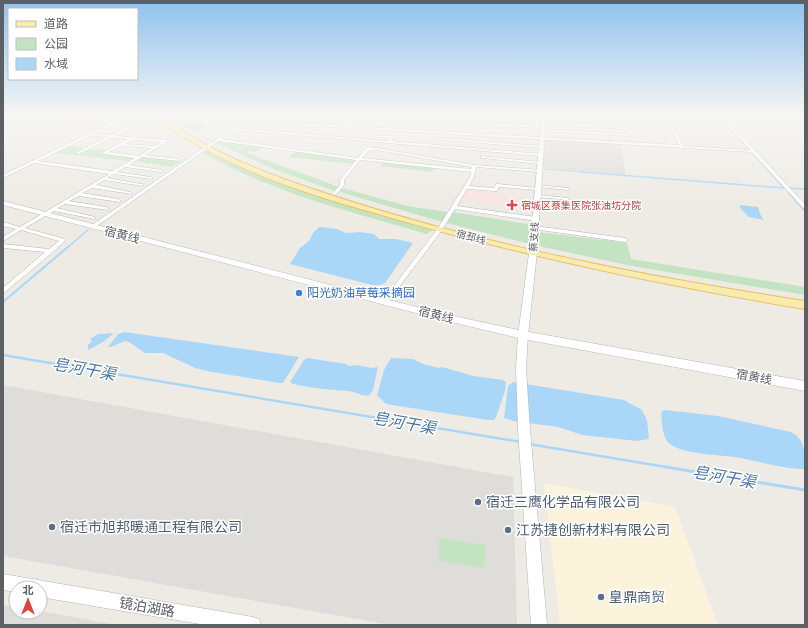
<svg xmlns="http://www.w3.org/2000/svg" width="808" height="628" font-family="'DM Sans','Noto Sans SC',sans-serif">
<style>
.commercial{fill:#fbf3dc}
.industrial{fill:#dfddd9}
.medical{fill:#f9e4e2}
.green{fill:#c3e3c3}
.water{fill:#aad7f8}
.lines{fill:none;stroke-linecap:round;stroke-linejoin:round}
.stream-far4{stroke:#aad7f8;stroke-width:1}
.stream-far3{stroke:#aad7f8;stroke-width:1.5}
.stream-far2{stroke:#aad7f8;stroke-width:2}
.stream-far1{stroke:#aad7f8;stroke-width:2.5}
.stream{stroke:#aad7f8;stroke-width:3}
.minor-casing{stroke:#b2b5b8;stroke-width:1}
.tertiary-casing{stroke:#b2b5b8;stroke-width:1}
.secondary-casing{stroke:#b3b7bb;stroke-width:1}
.primary-casing{stroke:#e6c065;stroke-width:2}
.minor{fill:#fff;fill-rule:evenodd}
.tertiary{fill:#fff;fill-rule:evenodd}
.secondary{fill:#fff;fill-rule:evenodd}
.primary{fill:#f9ebae;fill-rule:evenodd}
.health-dot{fill:#e0444e;stroke:#fff;stroke-width:1.5}
.shop-dot{fill:#3f7fe0;stroke:#fff;stroke-width:1.5}
.service-dot{fill:#5c6f8a;stroke:#fff;stroke-width:1.5}
.labels{text-anchor:middle;dominant-baseline:central;stroke-width:3;stroke-linejoin:round;paint-order:stroke}
.far-health-label{font-size:10px;fill:#be3a42;stroke:#fff;text-anchor:start}
.far-street-label{font-size:10px;fill:#5c6064;stroke:#fff}
.street-label{font-size:12px;fill:#5c6064;stroke:#fff}
.shop-label{font-size:12px;fill:#366cbe;stroke:#fff;text-anchor:start}
.near-service-label{font-size:14px;fill:#4e5e75;stroke:#fff;text-anchor:start}
.near-street-label{font-size:14px;fill:#5c6064;stroke:#fff}
.near-water-label{font-size:16px;font-style:italic;fill:#4878a9;stroke:#fff}
</style>
<rect width="100%" height="100%" fill="#eeebe5"/>
<path class="commercial" d="M544,483L675,507L718,625H560Z"/>
<path class="industrial" d="M545,139L620,144L626,175L543,168Z
M3,385L513,477L517,625H391L3,556Z
M3,605L16,607V612L40,611L117,625H3Z"/>
<path class="medical" d="M467,190L531,197L529,210L460,199Z"/>
<path class="green" d="M173,120H192L205,127L197,134Z
M220,141L263,146L254,152L250,151L247,153L339,187L335,191L274,169L216,143Z
M69,146L108,151L104,153L137,157L130,161L55,153Z
M206,149L289,185L367,211L432,230L427,234C351,212 271,193 202,152Z
M297,151L358,159L354,164L289,157Z
M143,156L181,161L172,167L135,161Z
M384,162L434,167L432,172L381,166Z
M342,188L407,206L447,212L442,222L340,192Z
M453,212L533,225L530,244L447,223Z
M538,232L627,243L631,259L805,287V295L632,266L543,247L538,244Z
M440,538L486,545L484,568L438,561Z"/>
<path class="water" d="M741,205L758,207L760,214L764,220L749,217L739,207Z
M319,227L337,229L346,233L360,232L374,234L379,239H396L413,243L385,283L376,286L290,264L300,248L309,241L313,233Z
M124,332L299,357L283,383H279L207,371L195,368L163,353H145L129,342L125,341L111,347H108L118,334Z
M111,333L113,334L103,342L88,350V345L92,341L90,339L98,334Z
M307,358L347,364L348,366L358,365L371,368L378,367L373,390L370,395C361,397 357,392 349,391C330,390 312,388 293,384L290,382L304,360Z
M391,358L413,359L423,364L439,368L442,367L474,376L503,380L506,382L505,391L496,417L494,420H488L386,404L377,395L384,370Z
M513,382L624,400L642,410L647,420L649,439L637,441L582,435L558,427L513,421L504,418L508,386Z
M665,410L718,416L791,432C806,440 805,454 805,469C782,469 758,461 735,457C719,455 682,454 670,444C662,438 662,421 661,412Z"/>
<g class="lines">
<path class="stream-far4" d="M718,115L770,173
M243,118L249,115
M544,169L594,173"/>
<path class="stream-far3" d="M581,172L784,188
M770,172L784,188
M790,188L805,189
M788,192L805,211
M68,247L88,230"/>
<path class="stream-far2" d="M3,302L69,246"/>
<path class="stream-far1" d="M3,355L521,442
M529,444L672,468"/>
<path class="stream" d="M666,467L805,490"/>
<defs>
<path id="minor" d="M11,115H27L114,121L126,115H131L130,117L147,118V120L115,136L167,140V142L145,155L179,159L181,160L179,161L142,157L129,165L162,170L164,171L162,172L125,167L117,172L151,177L153,178L151,179L114,174L107,178L141,184H143V186L104,180L96,185L130,192L132,193V194L92,188L82,193L118,199L120,200V202L79,196L69,201L106,207L109,209L108,210L65,204L57,208L95,217V219L54,211L25,228L65,239L66,240L53,252L5,292L3,293V288L45,252L3,248V244L49,249L59,241L21,230L3,241V237L16,229L3,226V222L20,227L109,174L34,163L3,178V175L110,123L13,116ZM125,119L142,120L110,135L93,134ZM90,136L106,137L77,152V154H79L111,138L128,139L103,152V154L135,158L112,171L38,161ZM133,140L162,142L155,146L125,144ZM123,145L125,146L152,148L139,156L109,152Z
M619,115H623L627,132H625L624,129L543,123L541,122L543,121L623,127Z
M662,115H666L669,117L683,146L750,150L718,115H722L805,204V209L803,208L752,152L245,122L236,128L387,141L390,138L375,137L373,136L375,135L393,136L395,137L391,141L542,154V156H541L234,130L221,139L358,158L365,149L369,146L371,147L370,148H377L474,165L541,170V172H539L476,167L474,177L469,186L494,188L496,184H498L538,188L540,189L538,190L499,187L497,191H495L467,189L457,206L536,217L539,219L536,221L455,209L442,230L387,303L385,304L382,302L438,228L470,177L471,172L360,160L344,180V185L336,195H334L332,194L340,185V180L356,160L218,141L94,228L92,229L89,227L244,120L679,145L666,118ZM377,150L472,167L471,169L362,158L368,151Z
M447,121L543,126L545,127L543,128L446,123Z
M543,129L627,134L629,135L627,136L542,131V129Z
M443,138L541,146L543,147L541,148L442,140L441,139Z
M481,156L540,162L542,163L540,164L482,158H481Z
M536,185L568,188L570,189L568,190L538,187H536Z
M536,195L568,198L570,199L568,200L538,197L536,196Z
M535,226L625,238L628,240L625,242L533,229L532,228Z"/>
<path id="tertiary" d="M542,115H546L537,253L528,335L526,368L530,429L547,625H531L518,429L516,368L518,335L529,253Z
M3,574L253,617L259,619L261,625H206L40,597V588H16V592L3,590Z"/>
<path id="secondary" d="M3,201L440,313L523,331L805,381V391L523,339L439,319L3,205Z"/>
<path id="primary" d="M152,115C163,115 172,124 182,130C213,151 249,166 284,179C452,239 629,274 805,301V309C661,285 518,255 378,214C314,196 250,176 192,142C178,134 163,126 152,115Z"/>
</defs>
<use href="#minor" class="minor-casing"/>
<use href="#tertiary" class="tertiary-casing"/>
<use href="#secondary" class="secondary-casing"/>
<use href="#primary" class="primary-casing"/>
<use href="#minor" class="minor"/>
<use href="#tertiary" class="tertiary"/>
<use href="#secondary" class="secondary"/>
<use href="#primary" class="primary"/>
</g>
<linearGradient id="sky" x2="0" y2="1"><stop stop-color="#8fc2ee"/><stop offset="0.57" stop-color="#f7f6f3"/><stop offset="1" stop-color="#f7f6f3" stop-opacity="0"/></linearGradient>
<rect width="808" height="203" fill="url(#sky)"/>
<path class="health-dot" d="M510 199h4v4h4v4h-4v4h-4v-4h-4v-4h4z"/>
<circle class="shop-dot" cx="299" cy="293" r="4"/>
<g class="service-dot">
<circle cx="478" cy="502" r="4"/>
<circle cx="52" cy="527" r="4"/>
<circle cx="508" cy="530" r="4"/>
<circle cx="601" cy="597" r="4"/>
</g>
<g class="labels">
<g class="far-health-label">
<text x="521" y="205">宿城区蔡集医院张油坊分院</text>
</g>
<g class="far-street-label">
<text transform="translate(471 237) rotate(15)">宿邳线</text>
<text transform="translate(534 237) rotate(-86)">蔡支线</text>
</g>
<g class="street-label">
<text transform="translate(122 235) rotate(14)">宿黄线</text>
<text transform="translate(436 315) rotate(14)">宿黄线</text>
<text transform="translate(754 377) rotate(10)">宿黄线</text>
</g>
<g class="shop-label">
<text x="307" y="293">阳光奶油草莓采摘园</text>
</g>
<g class="near-service-label">
<text x="486" y="502">宿迁三鹰化学品有限公司</text>
<text x="60" y="527">宿迁市旭邦暖通工程有限公司</text>
<text x="516" y="530">江苏捷创新材料有限公司</text>
<text x="609" y="597">皇鼎商贸</text>
</g>
<g class="near-street-label">
<text transform="translate(147 607) rotate(10)">镜泊湖路</text>
</g>
<g class="near-water-label">
<text transform="translate(84 369) rotate(10)">皂河干渠</text>
<text transform="translate(404 423) rotate(10)">皂河干渠</text>
<text transform="translate(724 477) rotate(10)">皂河干渠</text>
</g>
</g>
<rect width="808" height="628" fill="none" stroke="#5c6064" stroke-width="8"/>
<rect x="8" y="8" width="130" height="72" fill="#ffffff" stroke="#bebfc1"/>
<rect x="16" y="21" width="20" height="6" fill="#f9ebae" stroke="#bebfc1"/>
<text x="44" y="28" font-size="12" fill="#5c6064">道路</text>
<rect x="16" y="38" width="20" height="12" fill="#c3e3c3" stroke="#bebfc1"/>
<text x="44" y="48" font-size="12" fill="#5c6064">公园</text>
<rect x="16" y="58" width="20" height="12" fill="#aad7f8" stroke="#bebfc1"/>
<text x="44" y="68" font-size="12" fill="#5c6064">水域</text>
<g transform="translate(28 600)"><circle r="19" fill="#ffffff" stroke="#bebfc1"/>
<path d="M0-3L7 15L0 10L-7 15Z" fill="#dc463c"/>
<text y="-6" font-size="11" font-weight="bold" text-anchor="middle" fill="#5c6064">北</text>
</g>
</svg>
